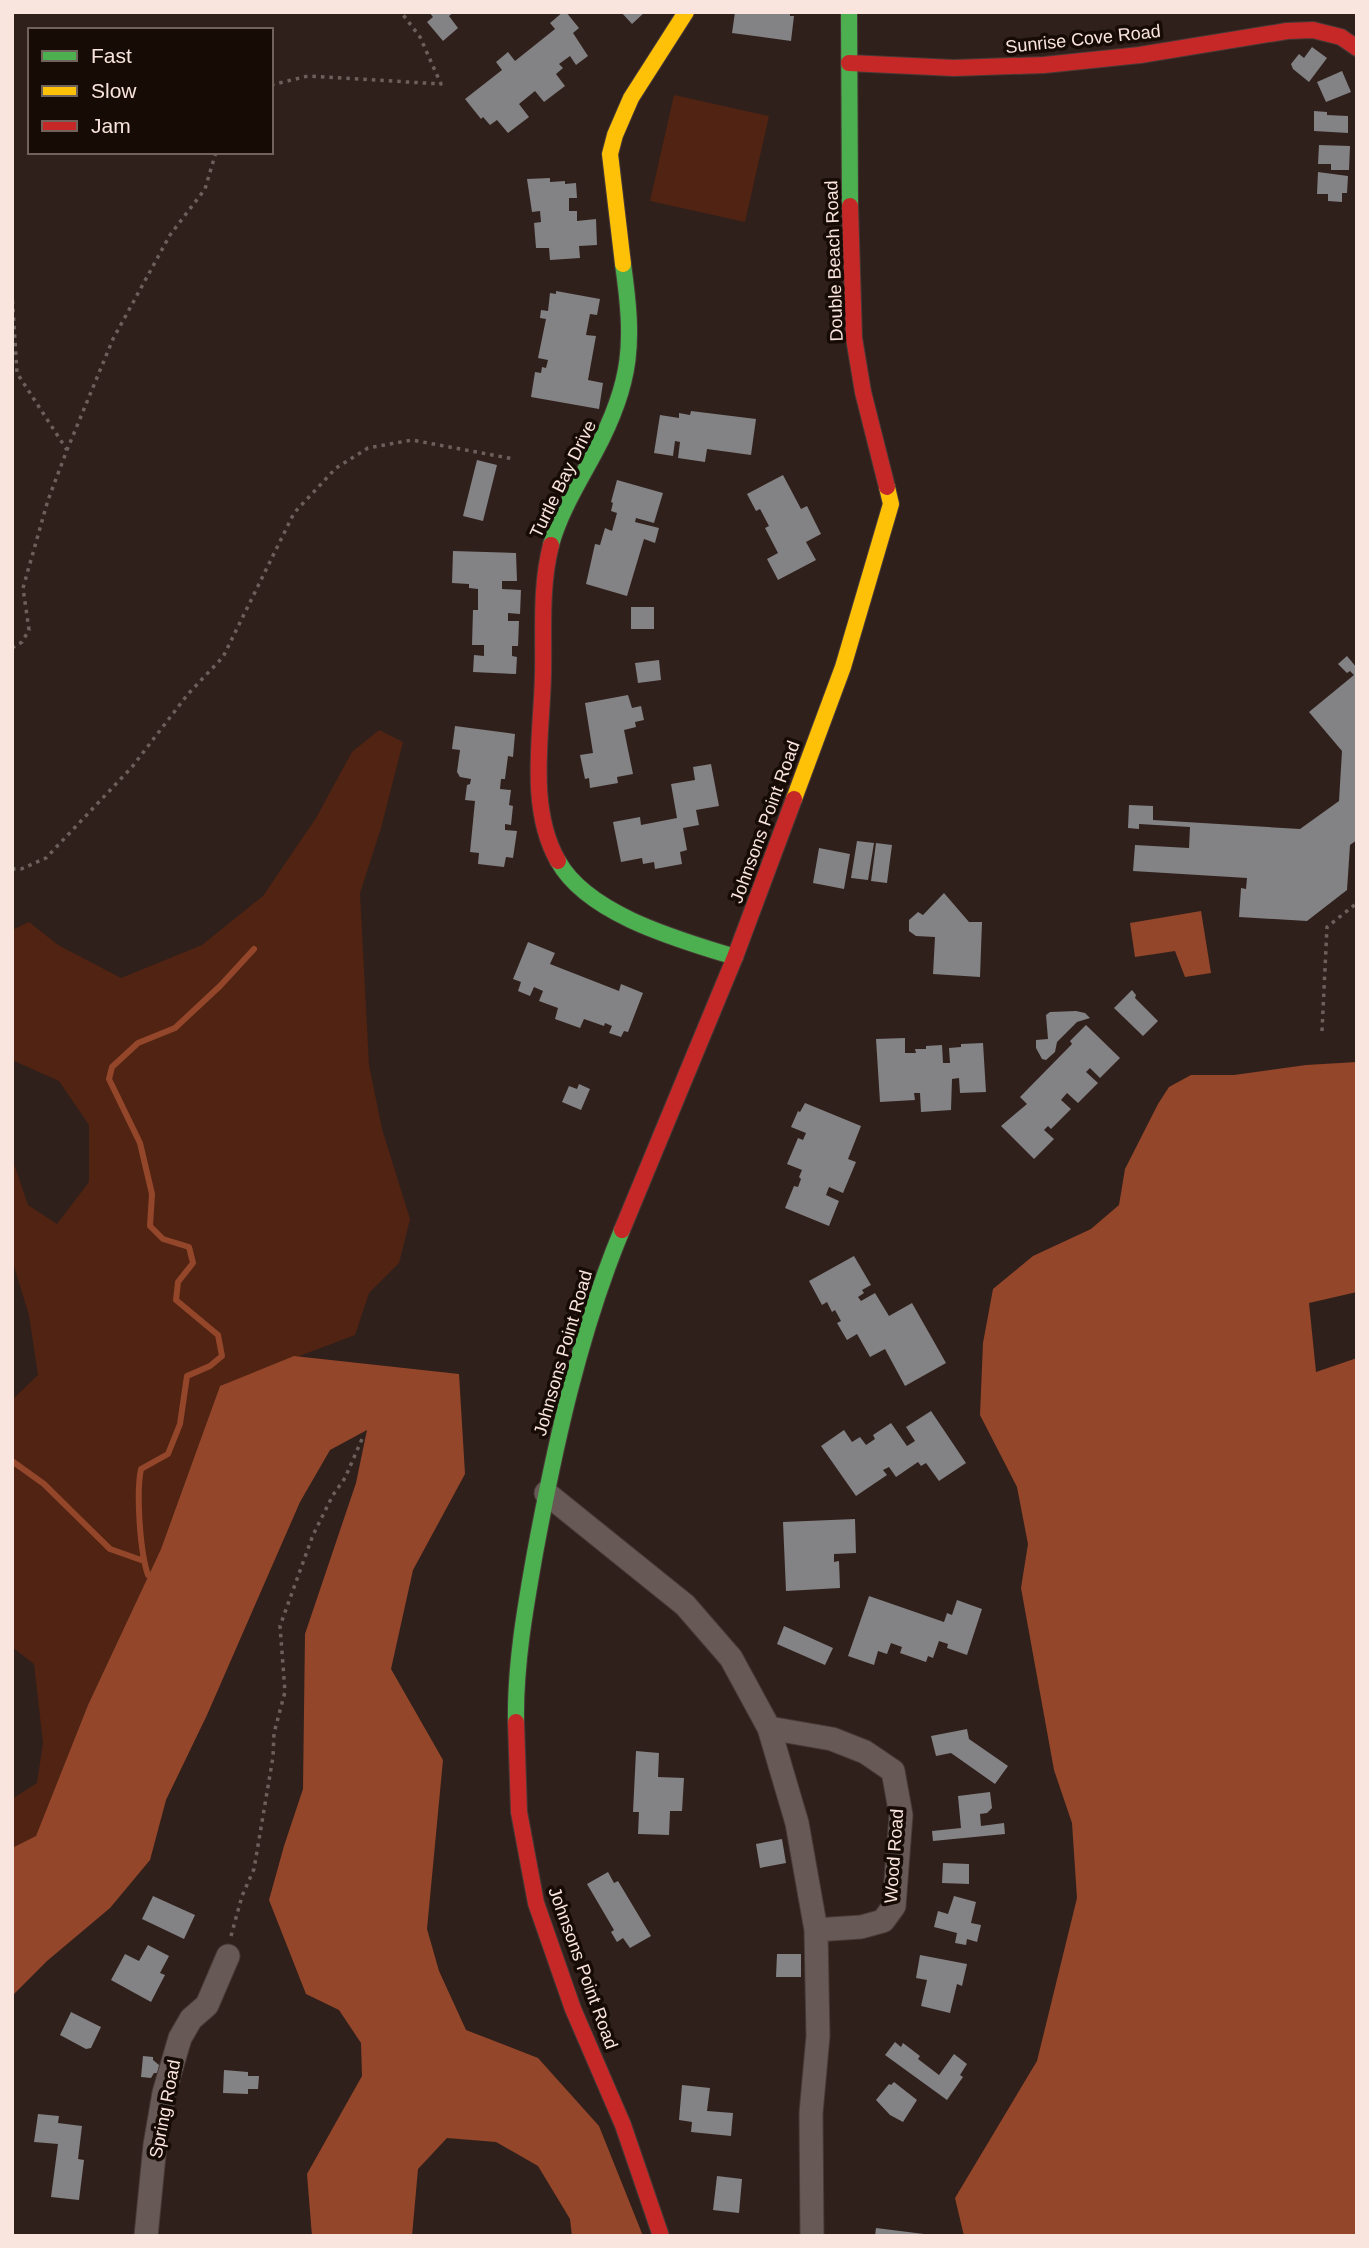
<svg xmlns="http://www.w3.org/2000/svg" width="1369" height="2248" font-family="Arial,sans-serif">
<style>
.green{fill:#502312}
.water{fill:#93462a}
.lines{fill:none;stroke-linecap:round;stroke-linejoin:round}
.stream{stroke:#93462a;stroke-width:6}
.building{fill:#838285}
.street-casing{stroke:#483a37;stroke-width:25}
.fast-casing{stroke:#483a37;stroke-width:18}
.slow-casing{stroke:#483a37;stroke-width:18}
.jam-casing{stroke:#483a37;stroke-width:18}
.path{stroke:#6c605c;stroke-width:3.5;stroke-dasharray:3.5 5;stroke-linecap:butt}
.street{stroke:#675a56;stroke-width:23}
.fast{stroke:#4caf50;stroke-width:16}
.slow{stroke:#ffc107;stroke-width:16}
.jam{stroke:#c62828;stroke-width:16}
.labels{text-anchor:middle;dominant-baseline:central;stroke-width:7;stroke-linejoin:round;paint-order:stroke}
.street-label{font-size:18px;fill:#f9e5dd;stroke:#170b06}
</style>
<rect width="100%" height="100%" fill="#30201b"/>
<path class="green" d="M674,95L769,116L745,222L650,201Z
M379,730L403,742L381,828L360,893L369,1065L382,1129L410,1219L399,1263L369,1293L355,1335L220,1386L161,1549L88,1705L36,1836L12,1848V1799L37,1783L43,1743L34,1664L12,1647V1400L38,1375L29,1315L12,1260V1158L28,1205L57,1224L89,1182V1125L59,1081L12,1060V930L29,922L58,945L121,978L202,945L263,896L316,818L352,752Z"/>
<path class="water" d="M1201,911L1211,973L1185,977L1175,951L1135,957L1130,923Z
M1357,1062V1292L1309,1303L1316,1372L1357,1358V2236H964L955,2198L1037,2061L1077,1898L1072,1823L1054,1770L1021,1588L1028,1544L1017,1487L980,1415L983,1343L993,1289L1033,1256L1091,1229L1119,1205L1125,1169L1158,1104L1169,1087L1191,1075H1234L1306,1065Z
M294,1356L459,1374L465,1474L413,1570L391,1669L443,1760L427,1929L439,1971L466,2030L538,2058L599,2126L643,2236H572L570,2219L538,2166L496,2142L447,2138L418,2169L412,2236H312L307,2174L362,2076L361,2043L339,2010L306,1994L269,1900L284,1846L303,1789L305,1634L356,1483L367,1430L330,1450L300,1502L207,1715L166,1800L150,1860L110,1908L47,1961L12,1996V1848L36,1836L88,1705L161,1549L220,1386Z"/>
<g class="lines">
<path class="stream" d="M12,1461L44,1484L110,1549L144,1561
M148,1575C140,1552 136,1493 141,1469L168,1454L180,1424L187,1376L210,1366L222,1356L218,1335L176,1300L178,1282L193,1263L189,1247L163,1239L150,1226L152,1194L140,1143L109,1079L112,1067L138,1043L175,1028L220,986L254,949"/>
</g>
<path class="building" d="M429,12H454L449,16L458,28L443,41L427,22L433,17Z
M563,12H566L579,28L573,33L588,56L576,65L570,56L559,64L563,68L556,74L565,86L544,102L535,91L519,104L529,117L508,133L497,120L490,125L483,117L481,119L465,99L502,70L496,62L508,52L515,61L555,29L550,23Z
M621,12H645L632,24Z
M735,12H790V16H794L791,41L732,33Z
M1312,47L1327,58L1309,82L1293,69L1291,64L1299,54L1304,58Z
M1342,71L1351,92L1326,102L1317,82Z
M1314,111L1327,112V115L1348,116V133L1314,131Z
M1319,145L1350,146L1349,170H1331V164H1318Z
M1318,172L1348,176L1347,193H1342V202L1328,201V194H1317Z
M550,178V182L565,181V184L576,183L577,198H569V211H577V221L596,219L597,245L579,246L580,258L550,260L549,248H536L534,223L541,222L540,211L532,212L527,179Z
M556,291L600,299L597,315L590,314L586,335L596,336L588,380L603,383L599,409L531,397L535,372L541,373L542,367L546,368L548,360L538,358L546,319L540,318L541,310L548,311L550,293L556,294Z
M691,411L756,419L751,455L707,449L705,462L678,458L680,442L675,441L673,456L654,453L660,415L679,418V413L690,415Z
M477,460L497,465L483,521L463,516Z
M783,475L801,509L807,506L821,534L806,542L816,560L778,580L767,559L778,553L765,528L769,526L760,509L756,511L747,494Z
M617,480L663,493L654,523L636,518L635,522L659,528L655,543L644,539L627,596L586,584L595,544L600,545L605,528L612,531L617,513L611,511L613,503L611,502Z
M453,551L516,553L517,581H502V589L521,590L520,614L508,613V621H519L518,646H512V656L517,657L516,674L473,672L474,655L484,656V645H472L473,610H478V589L469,588V584L452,583Z
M631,607H654V629H631Z
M1347,656L1357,668V840L1350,845L1347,890L1307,921L1239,917L1241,888L1246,889L1247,878L1133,871L1135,845L1189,848L1190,827L1139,824V829L1128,828L1129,805L1153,806V820L1300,829L1339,801L1342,751L1309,712L1354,675L1350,671L1347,673L1338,664Z
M659,660L661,680L638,683L635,663Z
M628,695L632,708L641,706L644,720L635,722L636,727L624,730L633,774L617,777L618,783L590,788L589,778L585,779L580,755L593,753L585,703Z
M455,726L515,734L513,757L508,756L505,779H501L500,789L511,790L509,805L513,806L511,825L505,824V830L517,831L513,858L506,857L504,867L478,864L479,853L470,852L475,801L465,800L467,785L470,784L471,779L460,777L457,772L460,750L452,749Z
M711,764L719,806L696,810L699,825L683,828L687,850L680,852L682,864L655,869L654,862L643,864L642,858L621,862L613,822L640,817L641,825L677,818L671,784L695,780L693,767Z
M857,841L874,843L868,880L851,878Z
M876,843L892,845L887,883L871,881Z
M819,848L850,854L844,889L813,883Z
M944,893L969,922H982L980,977L933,974L935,937L916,936L909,931V920L918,912L923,915Z
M528,942L555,953L550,964L619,991L621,984L643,993L628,1032L624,1031L621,1037L609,1033L612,1026L605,1023L604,1026L584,1019L580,1028L555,1019L558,1008L539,1001L543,991L534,987L530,996L518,991L521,982L513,979Z
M1132,990L1136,995L1135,998L1158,1021L1143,1036L1114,1008Z
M1076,1011L1085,1013L1090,1018L1077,1022L1057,1042L1055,1052L1046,1060L1042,1059L1036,1048V1040L1048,1039L1046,1015L1050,1012Z
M1086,1025L1120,1058L1100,1078L1090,1068L1086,1072L1098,1083L1078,1103L1067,1093L1061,1100L1071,1109L1051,1129L1048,1126L1044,1130L1054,1139L1034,1159L1001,1126L1027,1104L1020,1097L1072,1044L1070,1041Z
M905,1038V1053H916L915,1049H926V1046L942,1045L943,1063H950L949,1048L961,1047V1044L983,1043L986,1092L960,1093L959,1078L952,1079L951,1110L921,1112L920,1093H914L915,1100L880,1102L876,1039Z
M579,1084L590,1089L581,1110L562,1102L569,1086L577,1089Z
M805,1103L861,1126L848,1159L856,1162L843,1193L829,1187L826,1195L839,1201L829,1226L785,1208L794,1186L798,1187L801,1179L799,1177L802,1170L787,1164L798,1138L803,1140L806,1133L791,1127L798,1111L800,1112Z
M854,1256L871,1285L862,1290L864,1293L858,1297L861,1301L875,1293L889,1316L912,1303L946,1363L905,1386L885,1349L870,1357L857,1334L847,1340L837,1323L841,1321L835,1310L832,1312L827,1302L822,1305L809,1281Z
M931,1411L966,1463L939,1481L926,1463L921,1466L918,1462L896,1477L889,1467L883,1470L887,1475L856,1496L821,1446L844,1430L852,1442L860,1437L866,1445L875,1439L873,1435L891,1423L907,1446L915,1441L906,1427Z
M855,1519L856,1553L834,1554V1562L839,1561L840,1588L786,1591L783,1522Z
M869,1596L944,1622L947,1613L952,1615L957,1600L982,1609L967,1655L947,1648L948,1644L939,1641L933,1658L928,1656L926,1662L900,1653L902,1647L891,1643L887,1654L878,1651L874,1665L848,1656Z
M784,1626L833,1648L825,1665L777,1644Z
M967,1729L969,1739L1008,1766L995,1784L951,1753L936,1756L931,1736Z
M636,1751L659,1753L658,1777L684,1778L682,1811H670L669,1835L638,1834L639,1812H633Z
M990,1792L992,1808L987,1813L980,1814L981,1826L1004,1823L1005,1834L933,1841L932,1831L961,1828L958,1796Z
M782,1839L786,1863L760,1868L756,1844Z
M943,1863L969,1864V1884L942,1883Z
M608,1872L614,1883L618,1881L651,1936L630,1948L623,1938L617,1942L611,1932L614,1930L587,1884Z
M153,1896L195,1915L184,1939L142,1919Z
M954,1896L976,1902L971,1923L981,1925L977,1942L967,1939L966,1945L955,1943L957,1933L934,1927L938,1911L948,1914Z
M148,1945L169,1956L160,1973L165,1975L151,2002L111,1980L125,1954L139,1961Z
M777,1954H801V1977H776Z
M920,1955L967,1964L962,1986L957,1984L950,2013L921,2006L927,1980L916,1978Z
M71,2012L101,2027L91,2048L86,2049L60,2035Z
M895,2042L901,2047L903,2043L920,2056L918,2059L939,2075L954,2054L967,2064L960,2075L963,2077L947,2100L885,2055Z
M143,2056L153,2057V2060L159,2065L158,2073H154L151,2078L141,2077Z
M224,2070L248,2072V2076H259L258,2089H248V2094L223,2093Z
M894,2082L917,2100L903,2122L890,2115L876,2100L889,2084L891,2085Z
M682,2085L710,2088L707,2111L733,2113L731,2136L691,2132L692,2122L679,2120Z
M38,2114L59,2116L58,2123L82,2126L78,2159L84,2160L79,2200L51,2197L58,2144L34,2142Z
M717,2176L742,2179L739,2213L713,2210Z
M876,2228L924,2234V2236H875Z"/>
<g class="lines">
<defs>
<path id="street" d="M546,1493L685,1605L731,1658L769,1728L797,1823L816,1930L818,2036L811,2113L812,2236
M769,1728L832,1739L865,1752L893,1771L901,1815L894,1906L883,1921L861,1927L816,1930
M146,2236L155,2145L164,2093L180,2038L191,2019L207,2005L228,1956"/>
<path id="fast" d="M849,12L850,206
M551,545C560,512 579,482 595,452C633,381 634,342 623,264
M558,861C588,915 680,940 735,957
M516,1722C515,1666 525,1609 535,1553C555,1445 580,1331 622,1230"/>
<path id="slow" d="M623,264L610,154L615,135L631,98L686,12
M794,799L843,667L891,504L887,487"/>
<path id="jam" d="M849,63L954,68L1044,65L1140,55L1287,31L1313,30L1341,37L1357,48
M850,206L854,338L863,392L887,487
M551,545C540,588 544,631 543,674C542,734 527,807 558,861
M622,1230L735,957L794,799
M516,1722L519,1812L536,1903L573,2009L623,2125L661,2236"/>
</defs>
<use href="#street" class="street-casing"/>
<use href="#fast" class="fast-casing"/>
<use href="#slow" class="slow-casing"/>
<use href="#jam" class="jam-casing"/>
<path class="path" d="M271,85L308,76L441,84L420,37L401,12
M12,292L17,373L67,450
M12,648L22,642L29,630L23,588L48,500L67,450L113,339L170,235L205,189L216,152
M12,869H21L46,858L132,767L188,694L223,657L294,513L336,468L368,448L412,440L514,459
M1322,1031L1327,927L1357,903
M231,1936L242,1896L254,1869L273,1757L274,1733L285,1692L280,1626L313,1535L333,1495L345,1478L362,1439"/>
<use href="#street" class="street"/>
<use href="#fast" class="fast"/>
<use href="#slow" class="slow"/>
<use href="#jam" class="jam"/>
</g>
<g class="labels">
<g class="street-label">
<text transform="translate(1083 39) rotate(-6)">Sunrise Cove Road</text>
<text transform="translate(834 261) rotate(-92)">Double Beach Road</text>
<text transform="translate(563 479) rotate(-64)">Turtle Bay Drive</text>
<text transform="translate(765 822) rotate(-70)">Johnsons Point Road</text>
<text transform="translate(563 1353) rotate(-74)">Johnsons Point Road</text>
<text transform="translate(894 1856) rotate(-86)">Wood Road</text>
<text transform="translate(583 1968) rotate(70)">Johnsons Point Road</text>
<text transform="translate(165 2109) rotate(-79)">Spring Road</text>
</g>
</g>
<rect width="1369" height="2248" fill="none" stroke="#f9e5dd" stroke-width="28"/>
<rect x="28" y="28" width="245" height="126" fill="#170b06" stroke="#71625c" stroke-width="2"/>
<rect x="42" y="51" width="35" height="10" fill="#4caf50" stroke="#71625c" stroke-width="2"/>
<text x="91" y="63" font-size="21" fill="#f9e5dd">Fast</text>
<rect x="42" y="86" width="35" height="10" fill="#ffc107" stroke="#71625c" stroke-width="2"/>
<text x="91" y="98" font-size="21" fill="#f9e5dd">Slow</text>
<rect x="42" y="121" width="35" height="10" fill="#c62828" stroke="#71625c" stroke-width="2"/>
<text x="91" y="133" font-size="21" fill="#f9e5dd">Jam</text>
</svg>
